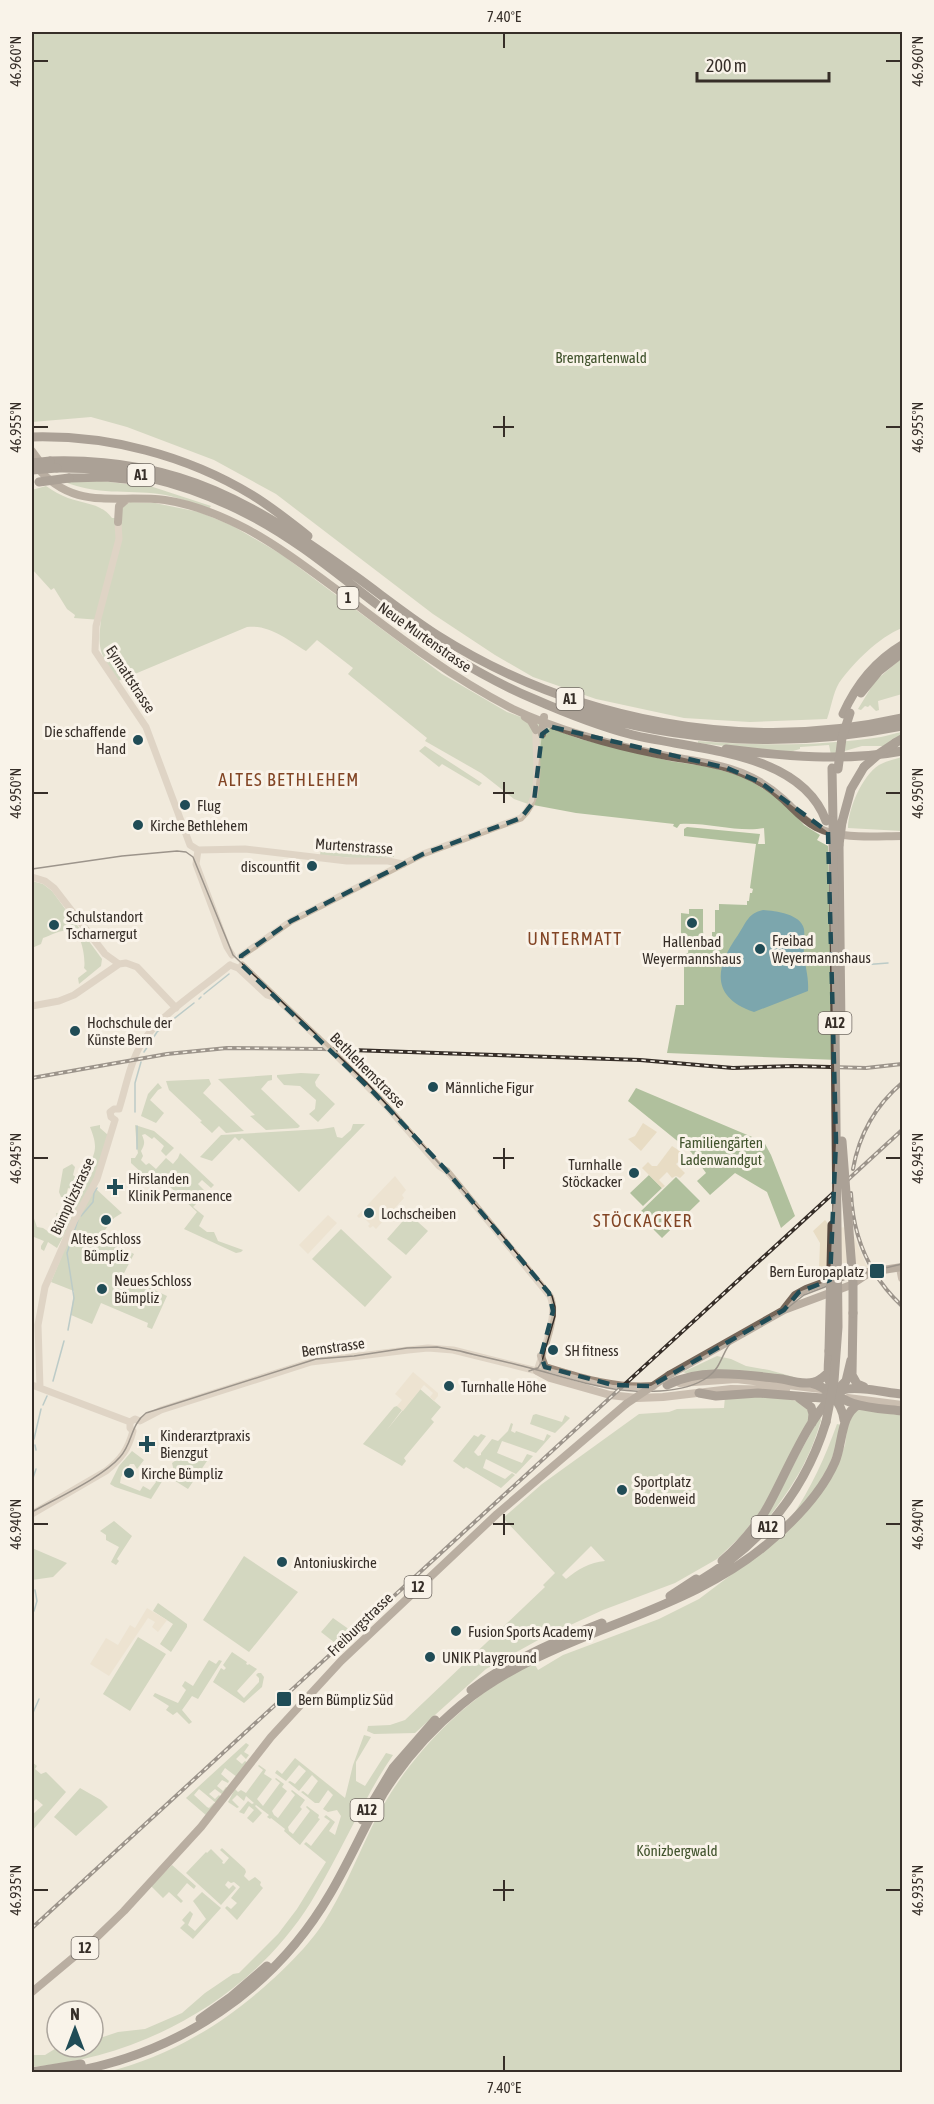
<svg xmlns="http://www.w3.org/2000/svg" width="934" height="2104" font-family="'Asap Condensed',sans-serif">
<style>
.green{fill:#b0c09d;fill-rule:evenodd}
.plaza{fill:#e8dcc4}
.water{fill:#7ca6ad}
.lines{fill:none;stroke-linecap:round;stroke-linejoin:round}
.stream{stroke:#7ca6ad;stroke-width:1.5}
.tertiary{stroke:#c9bba9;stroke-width:7}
.secondary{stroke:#9c8a7a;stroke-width:8}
.primary{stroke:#77675a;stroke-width:8}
.motorway{stroke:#574940;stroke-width:9}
.tram{stroke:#362e28;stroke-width:1.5}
.rail-casing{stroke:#362e28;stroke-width:4}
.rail{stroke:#f9f3e9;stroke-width:1.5;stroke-dasharray:4.5;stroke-linecap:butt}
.tertiary-bridge{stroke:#c9bba9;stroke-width:7}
.primary-bridge{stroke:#77675a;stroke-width:8}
.motorway-bridge{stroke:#574940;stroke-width:9}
.marked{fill:none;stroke:#204c56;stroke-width:4.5;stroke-dasharray:12 8;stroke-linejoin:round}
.ticks{fill:none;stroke:#362e28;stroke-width:2}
.poi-dot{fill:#204c56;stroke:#f9f3e9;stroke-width:2}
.labels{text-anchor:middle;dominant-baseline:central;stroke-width:6;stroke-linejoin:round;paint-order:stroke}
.shield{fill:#f9f3e9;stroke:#706962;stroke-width:1.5}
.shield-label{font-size:14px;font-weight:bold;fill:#362e28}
.park-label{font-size:15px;fill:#41532d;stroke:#f9f3e9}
.street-label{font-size:15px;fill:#362e28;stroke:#f9f3e9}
.poi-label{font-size:15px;fill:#362e28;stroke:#f9f3e9;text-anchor:start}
.quarter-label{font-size:18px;letter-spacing:1.5px;fill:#824525;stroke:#f9f3e9}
.neatline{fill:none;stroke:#362e28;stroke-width:2}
.ticks-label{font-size:15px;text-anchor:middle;fill:#362e28}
</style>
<rect width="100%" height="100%" fill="#f1eadc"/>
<path class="green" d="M32,32H902V628C878,638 854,662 839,683C833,693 831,708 827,719L750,722L684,718L596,699L533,677L495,655L433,614L276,494L214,460L127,427L91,417L32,422Z
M101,481L153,487L211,506L209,509C193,504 176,496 159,494C127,490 96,495 65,482Z
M46,486C53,491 60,495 68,498C84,504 101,503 112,518H121L120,509L130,502L155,503L199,512L231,525L281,554L442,674L507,712L580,739L670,761L710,767L744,777L772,794L789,808L804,825L820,835L817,840L828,846L830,916L838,1060L667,1053L676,1005H684V953H688L689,945H681V913L689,914V909H703V931L705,945H700V948H712V932H715V910H719V904L747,905V901H749L750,893H752L753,889L750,888L756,844L684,836V829L687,827L760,834L758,844H765L764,828C740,833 706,822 680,824L677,828L673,826L674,824L576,813L528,804L514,799L481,773L425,741L427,738L348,674L353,668L317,640L306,651C288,640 269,624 247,627L118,681C101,654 97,652 101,620L74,618L75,615L67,609L54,588L51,590L32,569V490Z
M902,658V694L878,701L879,710L876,711L870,705L868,707L865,706L861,710L858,709L875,681Z
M902,732V735L883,746H862L831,755L829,745L800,747V749L786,753L698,743V741C759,746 822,746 881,737C886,736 896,733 902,732Z
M425,746L482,783L479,786L442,764L439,767L419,751Z
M902,757V831L848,828C848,809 862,776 879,765C886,761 895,759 902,757Z
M321,848L394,855V857L364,859L320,855Z
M32,881L43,884L52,891L102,959L101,966L79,984L78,978L87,971L84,968C86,961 82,931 71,930C62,929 51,935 43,938L41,944L32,948Z
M301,1073L320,1074L315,1082L316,1086L335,1104L318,1122L309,1114L315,1109L316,1100L300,1086L284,1085L277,1077V1075Z
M272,1075V1080L268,1081L261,1089L300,1126L298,1128L266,1130L250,1116L255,1115L218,1079Z
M209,1079L211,1084L203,1093L244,1131L226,1133L219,1126L212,1133L200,1122L202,1121L169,1090L166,1081Z
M158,1083L162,1088L158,1090L150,1100L164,1113L156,1123L141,1116L148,1094Z
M636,1088L764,1142L771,1155L795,1216L781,1228L767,1192L735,1173L710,1195L697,1181L706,1173L691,1152L628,1101Z
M353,1124H365L299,1192L242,1138L239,1141L235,1137L212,1161L200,1157L221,1135L322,1129L334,1127L337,1137L342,1138L351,1130Z
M100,1125V1128L108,1135L95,1177L57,1248L48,1242L44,1251L41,1249V1246L44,1241L34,1237L32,1242V1213L37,1227L43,1228L58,1238L60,1230L56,1213L66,1216V1205L73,1197V1190L68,1188L66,1197H61L59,1192L63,1169L72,1164L75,1167L73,1175L82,1182L87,1178C91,1152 101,1154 90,1127Z
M135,1125L154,1131L174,1148L166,1156L161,1151L164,1146L154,1137L152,1139L145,1134L142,1135C145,1142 145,1144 141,1151L143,1156L141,1160L146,1165L149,1163L156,1169L166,1158L173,1164L178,1158L180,1153L214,1185L211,1188L202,1180L198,1184L207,1193L193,1207L204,1216L199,1226L207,1232H214L218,1241L243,1250L241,1252L236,1253L184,1229L197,1212L167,1184L175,1176L172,1171L155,1185L131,1163V1158H135L138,1153C136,1144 136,1134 135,1125Z
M649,1175L662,1188L643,1206L630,1193Z
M676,1177L700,1201L662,1238L638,1214Z
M95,1188L122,1213L114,1218L102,1234L105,1240L134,1254L123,1275L167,1296L152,1329L147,1327L148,1323L101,1303L92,1324L71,1315L74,1291L51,1282L75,1224Z
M409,1214L428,1231L406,1255L387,1239Z
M341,1229L392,1277L365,1307L312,1259Z
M717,1356L731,1359L746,1366L769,1370L794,1377L688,1374L683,1372Z
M420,1389L441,1407L431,1419L434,1422L404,1458L406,1461L402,1466L363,1444L394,1407L397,1406L402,1410L386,1431Z
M752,1396L783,1398L806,1403L811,1413L806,1429L762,1509L742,1535L717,1559L675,1583L603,1610L540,1639L486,1669L415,1733L374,1734L367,1731L368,1726L390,1725L405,1720L545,1587L543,1585L555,1573L503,1518L542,1484L639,1414L669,1412L677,1409L724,1408L725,1397ZM591,1546L605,1561C590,1562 577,1570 566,1579L562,1575Z
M861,1409L902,1413V2072H108C138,2064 169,2052 196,2036C237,2014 299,1961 324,1922C342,1894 355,1862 369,1833C400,1764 465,1695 534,1663L538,1670L563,1655L659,1619L699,1599L768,1547L838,1463L845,1445L848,1422L854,1412Z
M536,1414L562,1422L565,1415L570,1418L555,1433L530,1424L533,1415Z
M820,1416L821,1420C810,1459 794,1484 770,1516L765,1517Z
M511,1423L513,1424L511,1431L515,1433L516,1431L544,1441L547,1434L551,1436L536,1453L502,1441L497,1453L522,1463L527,1454L533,1456L516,1474L486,1459L483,1468L505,1479L512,1473L515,1475L501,1488L466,1467L464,1469L453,1461L474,1435L478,1437L481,1434L486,1436L474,1452L478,1456L481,1455V1453L492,1439L498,1441L508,1431Z
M837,1424L841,1425L838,1441L825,1477L791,1518C811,1488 825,1458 837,1424Z
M192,1449L207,1461L188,1489L172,1479L175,1475L172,1463Z
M132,1451L144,1460L137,1469L134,1464H130L121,1477L120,1483L140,1491L143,1486L150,1490L156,1482L150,1478L154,1472L156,1473L159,1470L166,1475L151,1499L115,1487L110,1484L119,1466Z
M114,1521L132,1536L117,1559L119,1561L116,1565L111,1562L119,1547L106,1540V1535L100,1531Z
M32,1548L67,1563L53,1577L32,1580Z
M244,1556L298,1592L249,1652L203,1620Z
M158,1603L187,1624V1627L171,1652L160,1644L173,1624L153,1611Z
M333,1618L350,1630L335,1643L321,1632Z
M138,1637L166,1654L130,1711L103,1694Z
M232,1652L247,1662L246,1664L248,1665L249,1664L257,1669L237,1691L244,1698L259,1682V1678L256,1675L258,1673H261L264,1677L262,1687L244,1703L213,1682L221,1668L224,1670L226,1668L223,1665Z
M209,1660L216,1664L219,1660L222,1661L198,1699L192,1696L182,1710L192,1722L189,1724L177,1712L173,1715L166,1710L169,1706L153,1696L155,1693L178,1703L186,1690L182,1686L185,1681L193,1686Z
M364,1735L371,1737L356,1762V1781L365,1786L386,1753L393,1755C383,1770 373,1786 365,1802C347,1835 331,1869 311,1902C251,1998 144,2057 32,2067V2055H45L58,2047H63L66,2049L75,2047H93L94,2040L118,2032L145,2029L182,2013L205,1993L233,1974L239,1973L278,1934L297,1909L326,1862L304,1844L306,1842L311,1846L330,1821L324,1817L326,1815L335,1822L329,1831L335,1835L341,1816L337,1810L328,1812L323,1809L333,1795L328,1790L319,1803H315L301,1792L303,1791L308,1795L318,1781L312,1775L299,1791L288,1782L290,1781L295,1784L306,1771L299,1765L286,1781L275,1773L277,1770L282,1774L295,1758L345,1798L353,1765Z
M246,1743L249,1745L244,1752L249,1755L246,1759L241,1754L236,1759L242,1764L245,1761L248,1763L237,1777L225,1768L221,1774L229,1781L228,1783L222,1780L217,1786L223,1791L226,1787L228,1788L223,1795L215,1789L209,1794L215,1799L219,1795L221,1797L216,1803L199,1789L194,1795L207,1807L209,1808L214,1803L215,1805L207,1816L186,1798Z
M32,1762L37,1766L35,1769L41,1774L46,1772L66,1792L32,1831V1815L43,1805L36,1799L32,1803Z
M259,1765L266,1770L264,1774L272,1779L257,1799L263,1806L280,1783L275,1779L276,1778L284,1784L282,1787L287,1791L272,1811L274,1815L278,1818L295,1795L291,1791L292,1790L305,1800L300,1807L302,1809L288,1827L289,1831L293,1834L310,1811L306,1807L307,1806L319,1815L318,1818L320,1819L300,1845L284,1831L285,1829L271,1818L270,1819L267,1817L269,1815L256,1805L255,1806L262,1813L253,1823L247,1818L254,1810L249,1806L244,1814L239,1812L248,1801L252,1804L254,1803L246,1796L244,1801L237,1795L232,1800L239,1807L237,1808L228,1802L235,1789L238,1792L241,1790L246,1793L263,1770L258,1766Z
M80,1788L101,1800L108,1807L76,1836L54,1817Z
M222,1848L245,1869L246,1872L244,1876L249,1881L255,1877L261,1882L260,1885L263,1888L237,1920L225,1908L227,1906L231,1909L237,1903L231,1898L240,1887L234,1882L231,1883L228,1881L225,1885L229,1889L233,1885L236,1888L221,1905L186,1873L206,1852L207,1853L211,1849L223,1861L222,1863L224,1864L229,1858L220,1850Z
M172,1865L196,1886L194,1889L187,1883L177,1895L183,1901L181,1903L169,1892L163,1898L151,1886Z
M202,1892L221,1908L193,1939L180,1928L185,1923L182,1920L190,1911L193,1914L188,1925L195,1931L206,1919L193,1901Z"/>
<path class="plaza" d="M643,1123L657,1132L641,1151L628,1139L635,1136Z
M672,1146L686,1155L676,1164L685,1173L680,1178L676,1176L672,1178L667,1172L659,1180L665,1186L662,1188L642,1168L648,1162L652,1166H657Z
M395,1176L406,1190L402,1195L404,1198L376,1229L373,1226L370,1228L368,1226L370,1224L362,1216L359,1218L357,1216Z
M328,1215L337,1223L308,1254L299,1245Z
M825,1220L832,1228L850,1227L868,1269L819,1282V1275L825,1274L838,1264L819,1269L820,1243L813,1231Z
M413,1372L438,1393V1396L434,1401L430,1397L433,1393L424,1385L403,1411L397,1406L402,1400L395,1394Z
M147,1608L167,1620L158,1632L152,1627L155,1622L148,1618L109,1676L90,1664L106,1638L118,1645L130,1625L135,1628Z"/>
<path class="water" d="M763,910C776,911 801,914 804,929C805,937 803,945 804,953C805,967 809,977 808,991L754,1012C710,997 715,967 738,935C746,923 748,913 763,910Z"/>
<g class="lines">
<path class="stream" d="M862,965L888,963
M204,994L229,974
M199,999L201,997
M144,1052L157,1032L194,1003
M135,1112V1083L141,1062
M137,1149V1126
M81,1216L93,1202L94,1193L97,1188
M68,1330L74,1298L67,1253L78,1220
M53,1381L64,1341
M43,1405L47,1396
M34,1439L41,1409
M35,1445L36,1450
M32,1481L36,1469
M32,1571L33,1579
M34,1611L37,1601L35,1590
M32,1715L39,1699"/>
<path class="tertiary" d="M118,522L119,539L96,626L95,651L146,727L190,845L198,850L245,849L347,861H388L403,864
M198,850L196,864L227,947L232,955
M32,877L45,881L54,888L105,954L119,964L126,963L137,967L176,1008
M241,956L291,921L423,854L521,818C544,797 535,759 536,730
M230,965L238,968L267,995L273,997
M242,965L318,1038
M32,1006L59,1001L74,995L119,964
M119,1109C126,1087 130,1062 142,1043C157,1017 205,986 230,965
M115,1120L111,1117L110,1112L114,1109H119
M32,1385L130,1422
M40,1388L38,1325L45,1287L74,1221L97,1179L115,1120
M130,1422L135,1419L140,1421L161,1410L311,1362L408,1350L428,1348L453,1350L537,1371C543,1351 559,1315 550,1296L447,1171L439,1166L382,1101L333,1052
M32,1514L106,1471C121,1459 128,1450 133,1431L130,1428V1422"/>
<path class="secondary" d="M900,1268L902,1278
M541,1356L545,1367C581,1378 615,1389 653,1386
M537,1371L550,1378L610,1395L637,1398L663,1397L731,1389L786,1390
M680,1383L736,1379L821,1389
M848,1398L902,1405"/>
<path class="primary" d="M32,451L43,466
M35,465C73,512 114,494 165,500C193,504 222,516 247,529C280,547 310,570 340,592C395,634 450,677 513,709C555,729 611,745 657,754C685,760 715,762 742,773C757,779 771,788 783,799C794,809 803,820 816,827C841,840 875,836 902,836
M118,522L119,506L127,499
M525,717L531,721L536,730
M542,734L544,717
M883,1270L902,1267
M784,1309L795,1295L806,1289L852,1272H871
M669,1375L784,1310L851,1285L869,1273
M32,1992L93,1941L124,1911L201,1827L271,1737L341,1661L497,1514L626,1404"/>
<path class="motorway" d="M32,437C108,435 186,455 252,495C272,507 290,522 308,536
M50,461C180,457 257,505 358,578C384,597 409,617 437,635C573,721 744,754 902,718
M57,468C125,467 188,483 249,515C296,539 337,574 379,606C427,642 479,676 534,699C566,713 599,726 633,735C695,750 801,751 826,821
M69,478L106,477L135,480
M861,693L879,671L902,653
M574,709C680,744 793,748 902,726
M843,714C856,685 875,661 902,645
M895,743L902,739
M726,749C784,756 845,762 902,751
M832,768L833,821
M842,822L851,789L864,767
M839,845L841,1029
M853,1313L852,1375L857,1384L864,1387
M829,1351C829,1360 827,1371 829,1380C835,1409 879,1408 902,1411
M811,1383C828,1387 842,1403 844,1420
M667,1385C701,1367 746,1375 782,1379C791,1381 804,1385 814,1382C820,1381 824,1376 829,1372
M699,1393L716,1396L758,1393L822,1398L835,1392L846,1381L851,1360
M799,1398L811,1407L813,1414L812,1423
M722,1561C738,1547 752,1531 764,1513C783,1483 812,1403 843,1390C857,1385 887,1393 902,1394
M692,1585C758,1548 804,1494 826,1422
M670,1596L696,1579
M471,1690C511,1660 556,1641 602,1623
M362,1820L393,1768L435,1720
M200,2019L231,1997L267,1966
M32,2072L81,2064
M71,2072C179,2053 274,1990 330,1894C349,1862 364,1827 383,1794C404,1760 431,1730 461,1705C554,1628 684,1619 774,1538C798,1517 822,1492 835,1462C843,1444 840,1415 858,1405"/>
<path class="tram" d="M32,869L122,856L177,851L186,852L193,857L233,955L366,1082L389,1107L495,1227L552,1296L555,1307V1316L542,1361L538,1368L529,1371
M32,1512C55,1499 103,1477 120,1457C133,1443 130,1425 146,1413L316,1359L354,1356L407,1348L437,1347L460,1351C482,1357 504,1361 526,1367C574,1379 609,1394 660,1391C677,1390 694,1387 708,1377C722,1367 722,1351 733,1340L785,1310L804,1295L856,1275L902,1264"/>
<defs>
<path id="rail" d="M32,1078L167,1054L227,1048L322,1049L640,1060L733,1068L794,1066L866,1068L902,1064
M853,1169C859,1135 876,1105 902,1083
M851,1193C853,1237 870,1276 902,1306
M32,1928L902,1130"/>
</defs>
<use href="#rail" class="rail-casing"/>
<use href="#rail" class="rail"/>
<path class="tertiary-bridge" d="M318,1038L333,1052"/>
<path class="primary-bridge" d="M871,1272L883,1270
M626,1404L669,1375"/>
<path class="motorway-bridge" d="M32,463L50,461
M32,470L57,468
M39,482L69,478
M864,767L880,753L895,743
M838,769L842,738L850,713
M839,845L842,822
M842,1141L853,1283V1313
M829,1351L832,1225
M826,1422L834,1381L838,1327L833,821"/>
</g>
<path d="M0 0H934V2104H0ZM552,727L727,768L760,782L828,832L836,1141L830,1280L799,1292L784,1310L651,1386L613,1385L545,1367L541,1356L553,1311L549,1293L445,1169L374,1093L242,965L241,956L291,921L423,854L521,818L534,801L542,734Z" fill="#f1eadc" fill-opacity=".55" fill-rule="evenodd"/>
<path class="marked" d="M552,727L727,768L760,782L828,832L836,1141L830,1280L799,1292L784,1310L651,1386L613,1385L545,1367L541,1356L553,1311L549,1293L445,1169L374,1093L242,965L241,956L291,921L423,854L521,818L534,801L542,734Z"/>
<path class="ticks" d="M504,33V48M33,61H48M886,61H901M504,416V437M33,427H48M493,427H514M886,427H901M504,782V803M33,793H48M493,793H514M886,793H901M504,1148V1169M33,1158H48M493,1158H514M886,1158H901M504,1514V1535M33,1524H48M493,1524H514M886,1524H901M504,1880V1901M33,1890H48M493,1890H514M886,1890H901M504,2056V2071"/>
<g class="poi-dot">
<circle cx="138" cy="740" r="6"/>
<circle cx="185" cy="805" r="6"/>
<circle cx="138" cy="825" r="6"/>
<circle cx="312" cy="866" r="6"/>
<circle cx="692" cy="923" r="6"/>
<circle cx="54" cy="925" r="6"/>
<circle cx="760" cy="949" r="6"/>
<circle cx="75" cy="1031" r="6"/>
<circle cx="433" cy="1087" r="6"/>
<circle cx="634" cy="1173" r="6"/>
<path d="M112 1178h6v6h6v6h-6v6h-6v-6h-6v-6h6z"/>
<circle cx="369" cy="1213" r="6"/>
<circle cx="106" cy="1220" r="6"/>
<rect x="869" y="1263" width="16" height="16" rx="3"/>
<circle cx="102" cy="1289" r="6"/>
<circle cx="553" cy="1350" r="6"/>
<circle cx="449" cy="1386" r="6"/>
<path d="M144 1435h6v6h6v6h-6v6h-6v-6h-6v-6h6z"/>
<circle cx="129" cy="1473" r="6"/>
<circle cx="622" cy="1490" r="6"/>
<circle cx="282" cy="1562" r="6"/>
<circle cx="456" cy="1631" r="6"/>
<circle cx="430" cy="1657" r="6"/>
<rect x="276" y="1691" width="16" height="16" rx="3"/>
</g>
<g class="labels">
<g class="shield">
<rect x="127.5" y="464" width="27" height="22" rx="4.5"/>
<rect x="337.5" y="587" width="21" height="22" rx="4.5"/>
<rect x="556.5" y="688" width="27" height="22" rx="4.5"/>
<rect x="818.5" y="1012" width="33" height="22" rx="4.5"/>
<rect x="751.5" y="1516" width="33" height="22" rx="4.5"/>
<rect x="404.5" y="1576" width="27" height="22" rx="4.5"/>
<rect x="350.5" y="1799" width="33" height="22" rx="4.5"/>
<rect x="71.5" y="1937" width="27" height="22" rx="4.5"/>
</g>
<g class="shield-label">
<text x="141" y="475">A1</text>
<text x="348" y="598">1</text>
<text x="570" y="699">A1</text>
<text x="835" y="1023">A12</text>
<text x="768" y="1527">A12</text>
<text x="418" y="1587">12</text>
<text x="367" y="1810">A12</text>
<text x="85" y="1948">12</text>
</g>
<g class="park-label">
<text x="601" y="357">Bremgartenwald</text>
<text x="721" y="1142">Familiengärten<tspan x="721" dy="17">Ladenwandgut</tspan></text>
<text x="677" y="1850">Könizbergwald</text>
</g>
<g class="street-label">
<text transform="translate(425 637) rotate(35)">Neue Murtenstrasse</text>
<text transform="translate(131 679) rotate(57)">Eymattstrasse</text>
<text transform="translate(354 846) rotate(4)">Murtenstrasse</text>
<text transform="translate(368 1070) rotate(45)">Bethlehemstrasse</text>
<text transform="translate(72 1196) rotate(-65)">Bümplizstrasse</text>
<text transform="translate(333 1347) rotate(-8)">Bernstrasse</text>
<text transform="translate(360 1624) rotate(-44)">Freiburgstrasse</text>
</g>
<g class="poi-label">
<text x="126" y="731" text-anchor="end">Die schaffende<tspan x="126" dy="17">Hand</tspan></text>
<text x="197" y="805">Flug</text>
<text x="150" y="825">Kirche Bethlehem</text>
<text x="300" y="866" text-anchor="end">discountfit</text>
<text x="66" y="916">Schulstandort<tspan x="66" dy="17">Tscharnergut</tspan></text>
<text x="772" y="940">Freibad<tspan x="772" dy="17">Weyermannshaus</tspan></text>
<text x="692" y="941" text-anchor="middle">Hallenbad<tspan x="692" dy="17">Weyermannshaus</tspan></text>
<text x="87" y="1022">Hochschule der<tspan x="87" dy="17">Künste Bern</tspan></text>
<text x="445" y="1087">Männliche Figur</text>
<text x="622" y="1164" text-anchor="end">Turnhalle<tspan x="622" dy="17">Stöckacker</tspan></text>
<text x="128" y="1178">Hirslanden<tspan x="128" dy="17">Klinik Permanence</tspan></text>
<text x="381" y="1213">Lochscheiben</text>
<text x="106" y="1238" text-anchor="middle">Altes Schloss<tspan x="106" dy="17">Bümpliz</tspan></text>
<text x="864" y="1271" text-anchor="end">Bern Europaplatz</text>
<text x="114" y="1280">Neues Schloss<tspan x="114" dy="17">Bümpliz</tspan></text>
<text x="565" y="1350">SH fitness</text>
<text x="461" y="1386">Turnhalle Höhe</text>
<text x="160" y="1435">Kinderarztpraxis<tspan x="160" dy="17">Bienzgut</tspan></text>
<text x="141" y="1473">Kirche Bümpliz</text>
<text x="634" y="1481">Sportplatz<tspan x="634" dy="17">Bodenweid</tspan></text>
<text x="294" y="1562">Antoniuskirche</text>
<text x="468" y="1631">Fusion Sports Academy</text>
<text x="442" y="1657">UNIK Playground</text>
<text x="298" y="1699">Bern Bümpliz Süd</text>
</g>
<g class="quarter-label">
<text x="289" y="779">ALTES BETHLEHEM</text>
<text x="575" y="938">UNTERMATT</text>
<text x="643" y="1220">STÖCKACKER</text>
</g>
</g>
<rect width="934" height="2104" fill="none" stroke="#f9f3e9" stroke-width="66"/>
<g transform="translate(75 2029)"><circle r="28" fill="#f9f3e9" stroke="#aba49c" stroke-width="1.5"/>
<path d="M0-4.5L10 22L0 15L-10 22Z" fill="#204c56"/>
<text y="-9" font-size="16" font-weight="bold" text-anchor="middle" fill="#362e28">N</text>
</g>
<path d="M697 72v9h132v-9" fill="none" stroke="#362e28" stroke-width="3"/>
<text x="706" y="72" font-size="18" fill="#362e28" stroke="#f9f3e9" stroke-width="4.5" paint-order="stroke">200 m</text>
<rect x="33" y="33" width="868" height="2038" class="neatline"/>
<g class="ticks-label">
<text x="504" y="22">7.40°E</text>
<text transform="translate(16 61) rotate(-90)" y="5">46.960°N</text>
<text transform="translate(918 61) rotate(-90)" y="5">46.960°N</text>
<text transform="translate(16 427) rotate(-90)" y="5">46.955°N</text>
<text transform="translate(918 427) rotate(-90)" y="5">46.955°N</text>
<text transform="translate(16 793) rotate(-90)" y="5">46.950°N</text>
<text transform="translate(918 793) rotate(-90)" y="5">46.950°N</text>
<text transform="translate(16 1158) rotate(-90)" y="5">46.945°N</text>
<text transform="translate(918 1158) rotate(-90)" y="5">46.945°N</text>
<text transform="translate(16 1524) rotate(-90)" y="5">46.940°N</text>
<text transform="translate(918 1524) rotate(-90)" y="5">46.940°N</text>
<text transform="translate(16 1890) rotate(-90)" y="5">46.935°N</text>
<text transform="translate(918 1890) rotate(-90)" y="5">46.935°N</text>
<text x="504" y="2093">7.40°E</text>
</g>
</svg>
